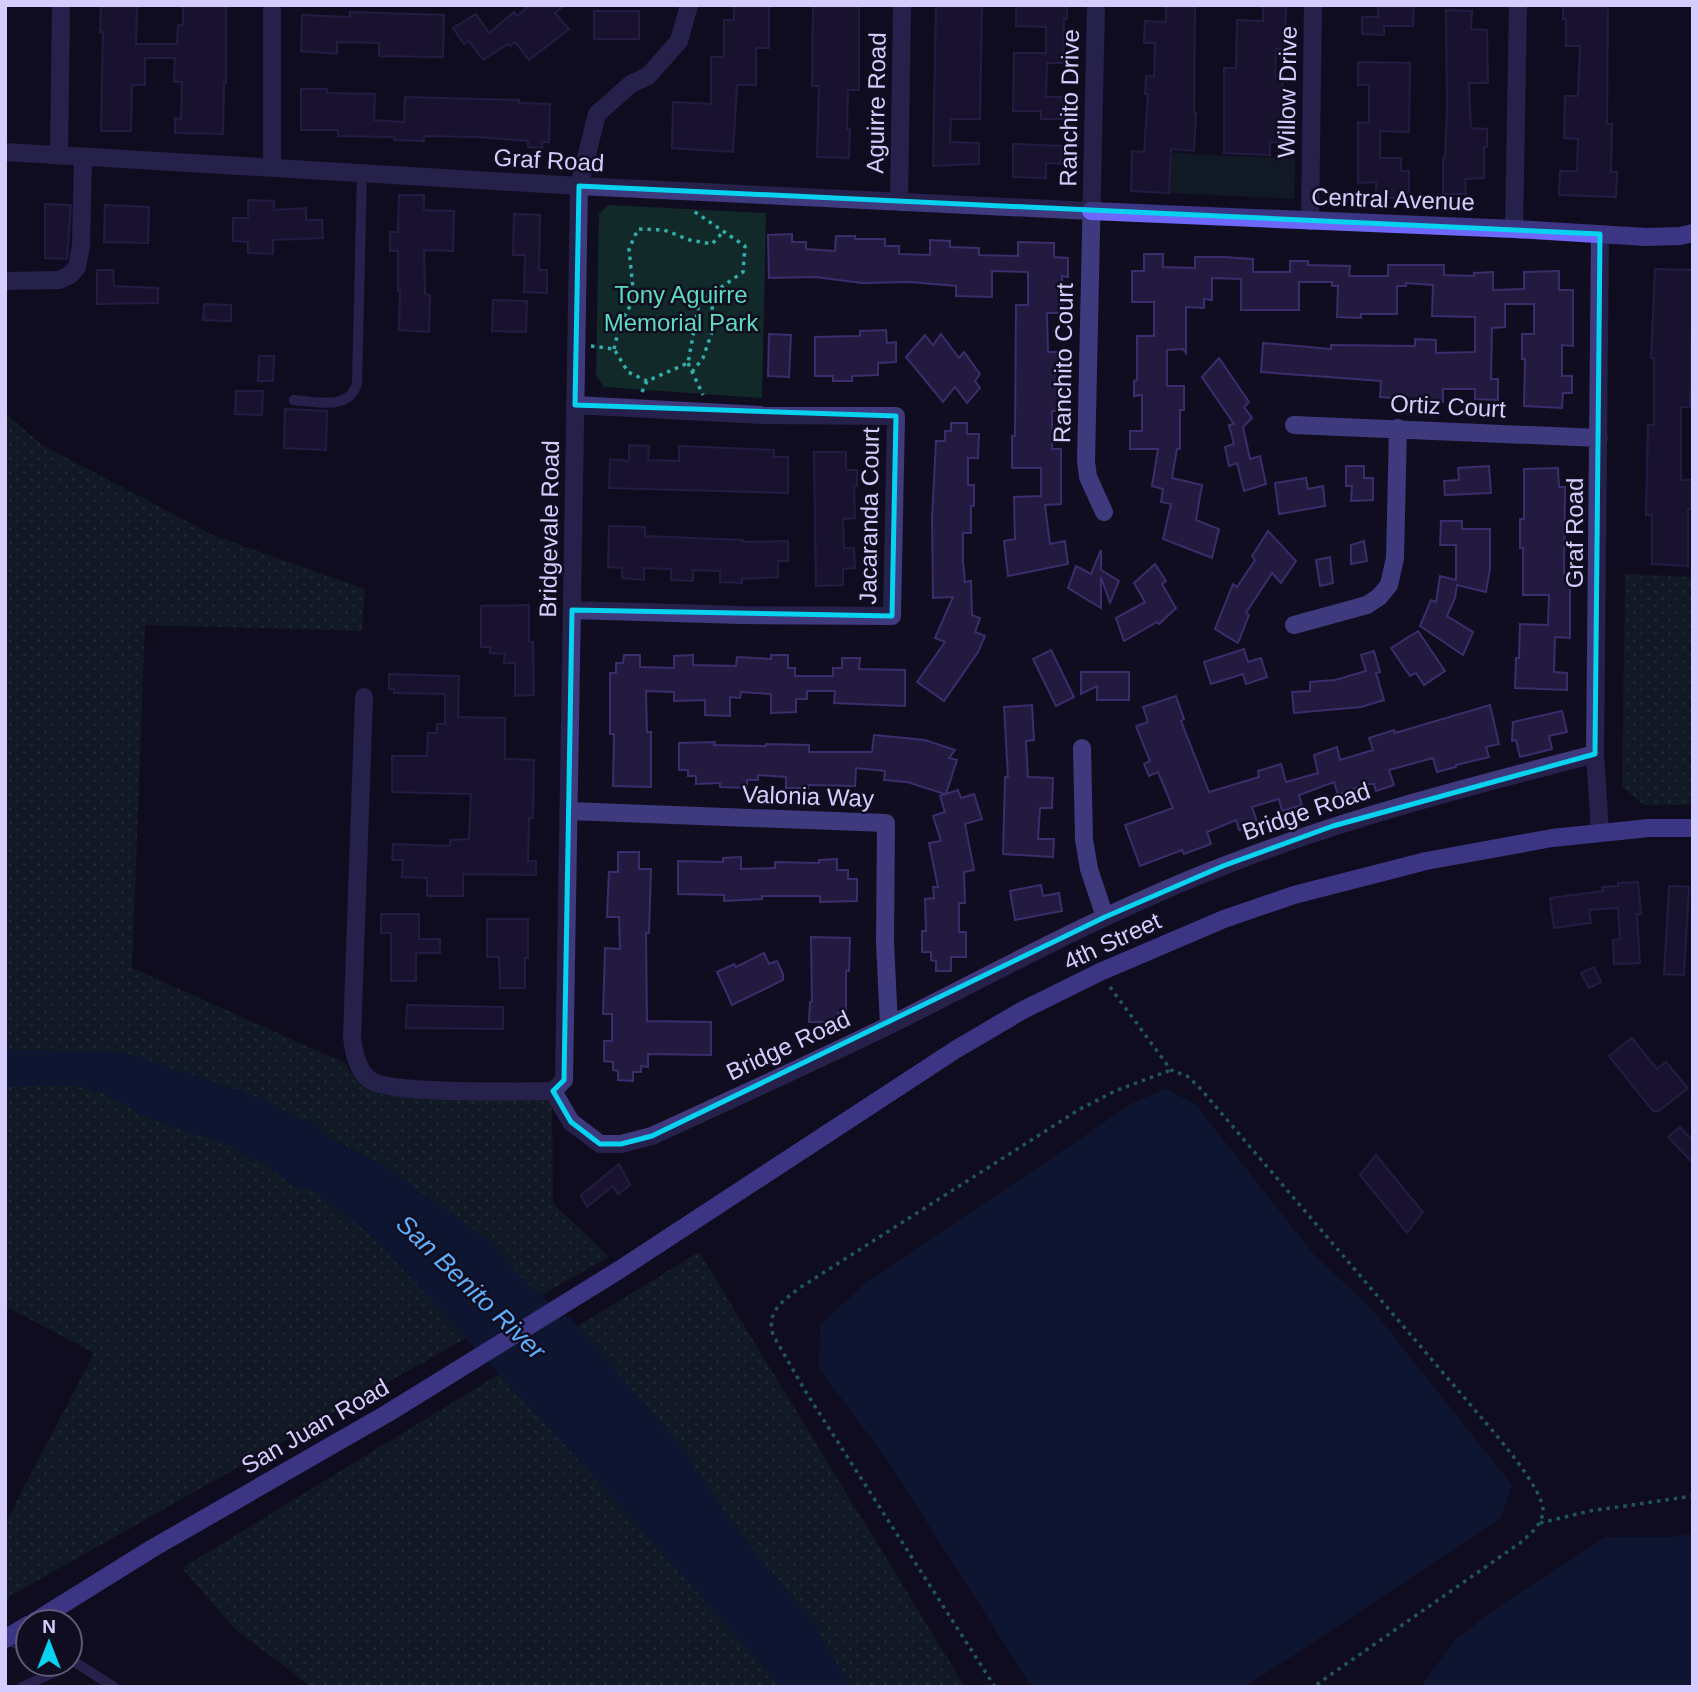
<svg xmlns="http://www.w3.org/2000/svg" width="1698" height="1692" font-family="Arial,sans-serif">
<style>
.grass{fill:url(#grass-dots)}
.green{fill:#112929}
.water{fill:#0d2143}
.building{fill:#231a40;stroke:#3b2d6b;stroke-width:2}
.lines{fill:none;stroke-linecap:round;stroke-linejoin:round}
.path{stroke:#31aea9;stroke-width:3.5;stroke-dasharray:3.5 5;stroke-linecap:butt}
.lane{stroke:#3e3a7d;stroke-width:10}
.street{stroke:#3e3a7d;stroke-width:18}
.secondary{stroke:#6f67fb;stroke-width:18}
.marked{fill:none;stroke:#07d3f0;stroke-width:5;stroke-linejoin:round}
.labels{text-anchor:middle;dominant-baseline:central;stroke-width:5;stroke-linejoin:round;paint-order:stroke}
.street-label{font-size:24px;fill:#d4cdfe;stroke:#110d20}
.park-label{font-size:24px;fill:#5cdbbe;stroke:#110d20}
.water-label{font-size:26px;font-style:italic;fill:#5faefa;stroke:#110d20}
</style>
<defs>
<pattern id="grass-dots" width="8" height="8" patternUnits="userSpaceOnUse" patternTransform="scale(1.75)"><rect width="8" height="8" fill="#112929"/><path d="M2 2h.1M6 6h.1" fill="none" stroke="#334749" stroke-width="1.8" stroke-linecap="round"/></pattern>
</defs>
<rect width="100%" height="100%" fill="#110d20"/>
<path class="grass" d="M5,413L42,445L215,536L365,589L362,631L145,625L132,968L345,1063L353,1075L552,1101L553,1203L609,1257L5,1599V1524L94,1353L5,1306Z
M1625,574L1693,577V805H1644L1622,787Z
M699,1252L965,1687H311L235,1629L182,1568Z"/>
<path class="green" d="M1132,151L1295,159L1294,199L1131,191Z
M608,205L766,213L762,398L604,387L596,375L599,214Z"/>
<path class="water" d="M5,1050L124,1052L261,1098L297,1118H309L327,1136L379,1162L490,1241L521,1277L556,1309L571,1319L676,1440C698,1468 715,1500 737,1529C763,1563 792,1595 819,1629L823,1641L852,1687H781L624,1510L373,1237L309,1188H295L263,1162H251L235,1148L143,1116L105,1094L71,1085L5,1087Z
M1166,1089L1195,1104L1315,1256L1371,1308L1512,1485L1501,1518L1245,1687H1032L886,1458L819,1368L820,1325L866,1283L1133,1103Z
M1693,1534V1687H1424V1682L1456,1639L1500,1606L1606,1537H1670Z"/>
<path class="building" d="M101,5H137L136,44H177L178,25H183V5H226V83H224L223,134L175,133V118L181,119L182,82H174L175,58H145V85H132L131,131H101L103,32H100Z
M530,5H564L555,13L569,29L529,60L515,42L510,46L508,44L483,60L469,41L464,44L453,28L476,14L489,33L514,12L517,16Z
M734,5H769V48H756V85H737L733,152L672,148L673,102L711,104V57H724V20H734Z
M813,5H859V90H848L847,129H850L849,158L817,157L819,86H812Z
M936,5H982L980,119H951L950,142L979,143V164L933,166Z
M1016,5H1067V19H1064L1063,63H1047L1046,97H1065V119H1041V111H1013L1014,53H1046V27L1016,26Z
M1166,5H1195L1194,113H1196L1194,151L1171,149L1169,193L1131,191L1132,151L1144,152L1148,94H1145L1146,76H1154L1155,43H1144L1145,21L1166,22Z
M1263,5H1286L1285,49H1276L1275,76L1283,77L1281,123H1284L1283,143L1270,142V155L1224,153V68H1236L1237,20L1263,21Z
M1378,5H1414L1413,26H1384V35L1362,34V17H1378Z
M1563,5H1608L1607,124H1612L1611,172H1617L1616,197L1559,195L1560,171H1577L1578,139L1564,138L1565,96H1578L1580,46H1566V19H1563Z
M1446,10L1472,11L1471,29L1487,30L1488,83H1469L1471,128L1487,129V147H1484V178L1465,179L1466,194H1443V158H1445L1447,109Z
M594,11H639V39H594Z
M350,12L444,15L443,57L379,56V43L337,42V54L301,51L302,15L350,17Z
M1358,62L1410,63L1409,132L1380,131V158H1401V171H1409V198H1376V182L1358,183V122L1369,123V85H1358Z
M301,89H327V93L375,94L374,120L404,122L405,97L519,100V103L550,104L549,142H542V148L528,147V141L478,137L424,136V141L394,140L395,137L338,136V130H301Z
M1013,144L1062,146L1061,164L1046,163V178L1013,177Z
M399,195H424V210L454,211L453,251L424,250L425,294L430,295L429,332L399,330L400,291H398V251H390V232H398Z
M248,200L274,201V210L306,208V220H322L323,238L273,240V254L248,253V242L233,241V218H248Z
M45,204L71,205L67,259L45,258Z
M105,205L149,207L148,243L104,242Z
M514,214L540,215L539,270H547V293L524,292L525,255H513Z
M792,234V242H806V249L835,251L836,236H855V239H885V246H899V254L930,255V240L950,241V247L979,248V255L1018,256V242L1054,243V257L1068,258V277L1062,276L1063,313H1047L1048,352H1062V411H1052V449H1061V504L1045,505L1050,544L1065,541L1068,564L1008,576L1004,541L1015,539L1014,497L1041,496V468H1012V436H1015L1016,305H1028V272L992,271V297L956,296V286L910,282L862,283L815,277L769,278L768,235Z
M1144,254H1163V267L1195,268V257H1223L1253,259V272H1290V261H1308V265L1350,266L1349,276H1388V265H1444V275L1474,276V273L1493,272V290L1524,289V272L1559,271V290H1573V346L1562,345V376H1572V393H1563L1562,408L1524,406L1525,359H1522V334H1534V304H1505V327L1492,328L1491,379H1498V400L1475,399V389H1443V402L1380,397L1381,381L1261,372L1263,343L1331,349V345L1415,346V339L1436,340V353L1475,352V317L1432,316L1433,285L1406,283V286H1397V314H1361V318L1337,317L1338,286H1332V282H1299V310H1241V279L1212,278V300L1204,299V308L1186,307V353L1183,349L1167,350V386H1184V410H1180V449H1177L1172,478L1202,485L1196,520L1219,529L1212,558L1163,539L1171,504L1161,502L1163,489L1152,486L1158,449H1130V431H1142V395L1134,396V381L1137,380V336H1154V302H1132V271H1144Z
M1655,269L1693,270L1690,407H1681V480H1692L1691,509H1688V566L1652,564V515H1646L1648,425H1654V358H1651Z
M97,270H113L114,286L158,288V303L97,304Z
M493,300L527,301L526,332L492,331Z
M204,304L231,305V321L203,320Z
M886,330L887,343L896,342V362L878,363V375L852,376V381H833V376H815V337L860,336V331Z
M769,334L791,335L789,377L768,376Z
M941,334L959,358L964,352L980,374L975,381L980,388L967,403L955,387L943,402L906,357L925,335L933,345Z
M259,356H274L273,381H258Z
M1219,358L1249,402L1244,407L1252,418L1243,427L1250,459L1260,456L1266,484L1244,491L1237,463L1229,466L1225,447L1234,444L1229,425L1234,424L1202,377Z
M236,391H263L262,415L235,414Z
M285,409L327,411L326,450L284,448Z
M951,423H967V434H979L978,458H968V485H974V506H971V533H963V561L965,582L971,581L972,615L980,618L975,632L985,636L978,652L944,701L917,682L945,642L935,638L953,597L933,598L932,518L936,441H945V431H951Z
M629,445L649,446L648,460L679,461V446L774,450V457H788V493L609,488L610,459L629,461Z
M814,452H846V470H857V486H854L855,518L843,519L844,548H854L855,568L843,569V585L816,586Z
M1346,466H1364V478H1373V500L1351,501L1352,486H1346Z
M1489,466L1491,493L1445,495L1444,481L1459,480L1458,468Z
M1558,468L1559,487H1565L1564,574H1570V638L1555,637L1554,672L1567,673V690L1515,688L1516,658H1519L1520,624L1548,625L1549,595H1523V548H1520V519H1524V469Z
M1306,478L1308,489L1323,486L1325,506L1279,514L1275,483Z
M1441,521H1462V529H1490V569L1486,592L1457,585L1455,598L1447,616L1473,632L1463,655L1420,626L1431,600L1436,602L1440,576L1456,580V545H1440Z
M609,526L645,527V536L743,540V542L788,541V561H778V577L742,579V583L720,582V571L693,570V581L671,580V569L644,568V580L622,578V568L608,567Z
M1268,531L1296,561L1281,583L1272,573L1246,613L1249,615L1238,643L1215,629L1233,584L1237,587L1255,560L1252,556Z
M1364,541L1367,561L1351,564V545Z
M1101,550V570L1119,581L1110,603L1101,577V608L1068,588L1076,566L1091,574Z
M1330,557L1333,583L1320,586L1316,560Z
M1155,564L1166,581L1162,584L1176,608L1159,624L1157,622L1124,641L1116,618L1145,602L1134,583Z
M529,605V642H533L534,695L515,696V663H504L505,654L490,653V647H481V606Z
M1418,631L1445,671L1424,685L1416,673L1410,676L1391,648Z
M1244,649L1248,662L1261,658L1267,677L1246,684L1243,674L1211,684L1204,662Z
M1051,650L1074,697L1056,706L1033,659Z
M1374,651L1380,672L1376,673L1384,700L1361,707L1294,713L1292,692L1310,691V682L1335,680L1366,671L1361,655Z
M624,655H640V667L674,668V656L693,655V665L736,666L737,657L771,659V655H788V668H795V676H833V668H842V658H860L859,669L905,670V706L834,703L835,691H807V699H796V712L771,713V694L741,692L740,698L730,697V716L705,715V700L674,701V692L646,691L647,732H651V787L613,786L614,734H610V673H616V663H623Z
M1081,672H1129V700H1097V686L1081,694Z
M389,674L459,676L458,717L505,718V759L534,760L533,818H529L528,861H536V875L463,874V896H427V878L402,877L403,860H392L393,844L450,846V840L469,839L471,794L392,792V756H427L428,733H437V724H445V694L394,693V689H389Z
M1176,696L1184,719L1181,721L1209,792L1259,777L1258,771L1281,764L1286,782L1318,773L1314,755L1337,747L1340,760L1373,750L1369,738L1394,730L1395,733L1490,705L1499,744L1486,747L1489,757L1456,765V767L1437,772L1433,758L1389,770L1394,785L1376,791L1374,784H1366L1338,795L1334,782L1299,795L1302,805L1282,811L1279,799L1252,807L1258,825L1239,830L1236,820L1207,832L1211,844L1184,854L1182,850L1140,866L1125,825L1173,808L1158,772L1149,776L1144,764L1150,761L1136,726L1148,722L1143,707Z
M1032,705L1034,740L1026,741L1028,777L1053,778L1052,808H1040L1038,839H1054L1053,857L1003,854L1005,777H1008L1004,707Z
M1562,711L1567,732L1549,736L1552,749L1520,757L1516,740L1512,741L1513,722Z
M874,735L925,740L955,750L949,758L957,760L946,794L958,790L961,798L974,794L982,819L965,824L974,870L964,872L965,903H959V932H966V957H951V971H936V961L931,960V952H922V931H926L925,899L934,898L933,887H938L929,843L941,841L933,816L945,812L940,796L945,794L907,782L884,780L885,771L856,768L855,786L808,785V788H786V777L758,775V780H747V788L720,787V783L696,784V776H688V770H679V743L715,742L714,745L766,746V744L809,745V752H872Z
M618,852H639V869H651L649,933H646L647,1021L711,1022V1055L648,1054V1067L641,1066V1072H633V1081L618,1080V1071L613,1070V1062L604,1061V1041H612V1014H603L605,948L620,949L619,917H607L609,872H618Z
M741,857V869L775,868V862L819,863V860L837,859V870H848V879H857V901L820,902V896H762V899L724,901V895L678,894V861L723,862V858Z
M1638,882L1641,914H1637L1640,963L1614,964L1613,940L1620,939L1618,908L1589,910L1591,923L1554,928L1550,898L1603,891L1602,887L1618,886V883Z
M1041,885L1043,896L1059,893L1062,911L1015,920L1010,891Z
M1669,886L1689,887L1684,975L1664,974Z
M381,914H419V939H440V953H416V981H391V933H381Z
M487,919H528V958H525V988H500L499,957H487Z
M811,937L850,938L849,971H846V1013H838V1022H809L810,1002H812Z
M764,953L769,964L777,961L783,974V980L732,1005L717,972L734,964L736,967Z
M1594,967L1601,982L1589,988L1581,973Z
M407,1005L503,1007V1029L406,1028Z
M1632,1038L1657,1069L1666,1062L1688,1088L1659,1111H1653L1609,1056Z
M1680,1127L1693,1141V1163L1668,1137Z
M1376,1155L1423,1212L1407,1233L1360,1175Z
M619,1164L630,1185L618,1194L613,1186L587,1207L581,1195Z"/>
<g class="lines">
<path class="path" d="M591,346L614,349L628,372L647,381
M614,349L620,324L634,299L629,249L638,229L664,230L690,240L712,244L724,231
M688,363L703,395
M692,372L703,358L714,326L711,295
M642,392L647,381L688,363L699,303L743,272L745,246L692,210
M1110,987L1171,1070L1187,1076L1199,1087L1474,1409C1490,1428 1546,1490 1543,1513C1540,1527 1530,1534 1520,1543L1313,1687
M1540,1523L1590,1511L1693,1496
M995,1687L807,1394L773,1335C766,1311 783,1301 801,1287L1080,1109L1115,1091L1171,1070"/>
<path class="lane" d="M294,400C315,402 350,411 357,383L362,173
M5,1640L28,1647
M70,1659L114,1687
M22,1687L57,1671L65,1664"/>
<path class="street" d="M272,5V168
M1096,5L1086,461L1088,477L1104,512
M5,152L579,186L1091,211
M59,156L61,5
M899,202L902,5
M1310,221L1313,5
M1514,229L1518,5
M1600,234L1595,754L1600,832
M5,281L59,280L70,275L77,267L81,246L83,158
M1294,425L1599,438
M572,610L741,615L892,616L896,416L762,415L575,405
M1294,625L1367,605L1379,597L1389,585L1395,558L1398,428
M364,697L352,1037C354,1053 357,1070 370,1080C392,1095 520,1091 553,1091
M1082,748L1084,839L1089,869L1105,917
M569,811L886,823L885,942L889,1025
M553,1091L571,1122L600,1144H621L652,1136C732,1099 812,1063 892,1024C1002,969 1111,909 1226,865C1346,818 1471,786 1595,754
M553,1091L564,1080L579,186L597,114L631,84L648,76L679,41L689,5"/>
<path class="secondary" d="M1091,211L1514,229L1646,237L1680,236L1693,233
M34,1622L153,1548L388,1413L619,1270L955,1050L1023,1010L1100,972L1224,919L1294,895L1426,861L1552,838L1649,828H1693
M5,1639L28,1625"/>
</g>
<path d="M0 0H1698V1692H0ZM579,186L1600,234L1595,754L1333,826L1223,866L1105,917L652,1136L621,1144H600L571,1122L553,1091L564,1080L572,610L892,616L896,416L575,405Z" fill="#110d20" fill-opacity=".55" fill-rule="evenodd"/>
<path class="marked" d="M579,186L1600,234L1595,754L1333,826L1223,866L1105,917L652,1136L621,1144H600L571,1122L553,1091L564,1080L572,610L892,616L896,416L575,405Z"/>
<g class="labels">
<g class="street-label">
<text transform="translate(1287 92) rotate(-89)">Willow Drive</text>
<text transform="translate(876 103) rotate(-89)">Aguirre Road</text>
<text transform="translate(1069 108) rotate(-89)">Ranchito Drive</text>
<text transform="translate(549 160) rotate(3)">Graf Road</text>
<text transform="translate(1393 199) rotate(2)">Central Avenue</text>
<text transform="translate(1063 363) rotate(-89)">Ranchito Court</text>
<text transform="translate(1448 406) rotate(3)">Ortiz Court</text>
<text transform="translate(869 516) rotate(-89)">Jacaranda Court</text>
<text transform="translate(549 529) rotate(-89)">Bridgevale Road</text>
<text transform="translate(1574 533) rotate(-90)">Graf Road</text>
<text transform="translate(808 796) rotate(2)">Valonia Way</text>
<text transform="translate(1306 811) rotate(-19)">Bridge Road</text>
<text transform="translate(1112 941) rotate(-25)">4th Street</text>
<text transform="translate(788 1045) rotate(-25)">Bridge Road</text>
<text transform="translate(315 1426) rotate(-30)">San Juan Road</text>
</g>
<g class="park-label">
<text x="681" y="294">Tony Aguirre<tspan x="681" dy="28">Memorial Park</tspan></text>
</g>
<g class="water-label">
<text transform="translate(471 1287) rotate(44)">San Benito River</text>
</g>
</g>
<rect width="1698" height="1692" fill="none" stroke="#d4cdfe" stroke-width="14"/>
<g transform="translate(49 1643)"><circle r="33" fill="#110d20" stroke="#5f5a79" stroke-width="2"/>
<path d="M0-5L12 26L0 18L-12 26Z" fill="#07d3f0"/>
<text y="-10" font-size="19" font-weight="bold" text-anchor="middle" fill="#d4cdfe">N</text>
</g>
</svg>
